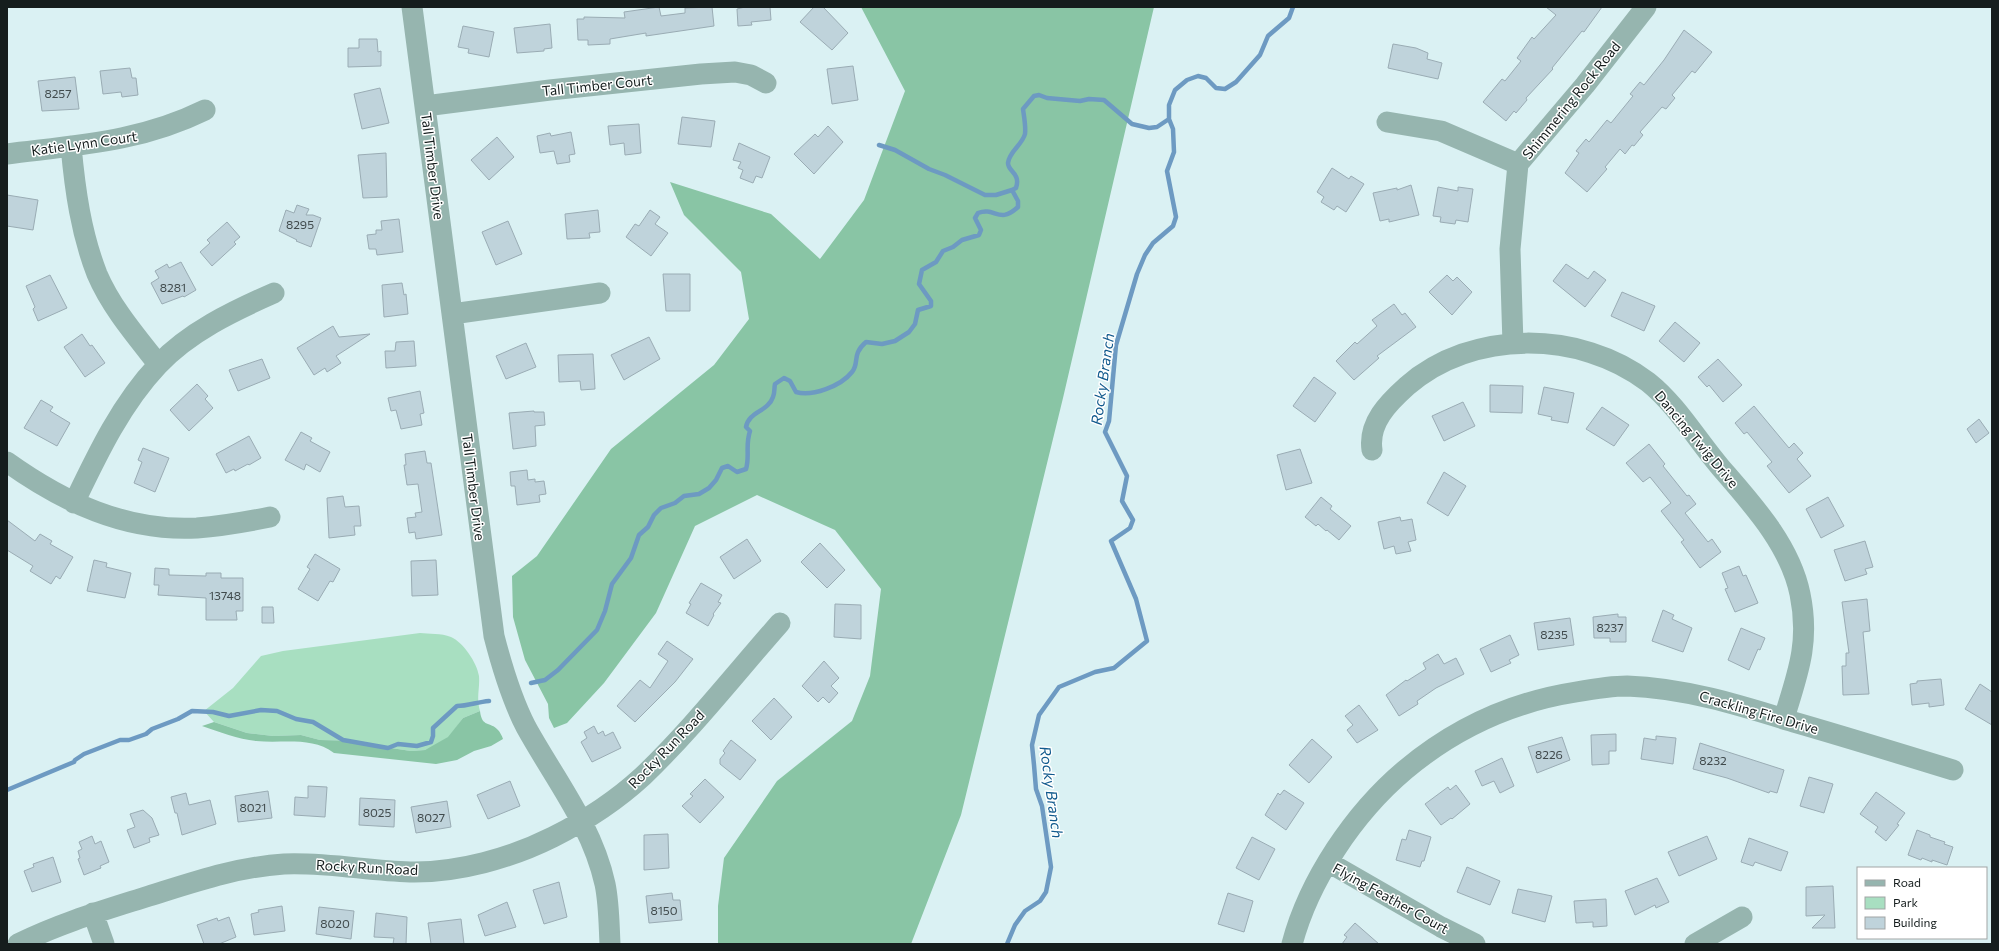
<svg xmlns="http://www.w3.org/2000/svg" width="1999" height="951" font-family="Commissioner,sans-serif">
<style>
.green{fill:#a8dfc1}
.forest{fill:#89c5a5}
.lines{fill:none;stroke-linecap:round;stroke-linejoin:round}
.stream{stroke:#6d9ac2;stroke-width:4.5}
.building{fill:#bfd3db;stroke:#9aacb4}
.minor{stroke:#96b5af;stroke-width:21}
.labels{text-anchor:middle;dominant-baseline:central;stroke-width:3;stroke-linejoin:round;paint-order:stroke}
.number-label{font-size:12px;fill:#404a4c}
.street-label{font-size:14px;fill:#151d1d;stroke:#fff}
.water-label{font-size:15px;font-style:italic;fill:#115a8d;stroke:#fff}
</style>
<rect width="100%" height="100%" fill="#daf1f3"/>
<path class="green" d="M420,633C429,634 441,633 451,637C464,643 477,663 479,676C480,689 476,697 480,711L463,718L449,737L436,745L425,750L411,751L371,745L361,741L320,740L301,735L273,736L247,733L214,722L204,711L233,688L261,656L283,651Z"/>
<path class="forest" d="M861,7H1154L1063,398L961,815L911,944H718V906L724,858L777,781L852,721L870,676L881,589L835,530L757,495L695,526L656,613L604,683L567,723L554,728L549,718L548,704L525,660L513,617L512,576L537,556L611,449L714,365L749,319L741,272L684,215L670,182L771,214L820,259L864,200L905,91Z
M480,711C482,728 490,721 498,730C500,732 502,736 503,739L491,746L474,751L457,760L436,764L334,753C311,736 282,744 256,741C238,739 219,732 202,726L214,722L247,733L273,736L301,735L320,740L361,741L371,745L411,751L425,750L448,737L463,718Z"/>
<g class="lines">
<path class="stream" d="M879,145L895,150L929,169L945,175L985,195H996L1012,190
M531,683L545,680L558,670L597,630L605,611L612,584L631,558L639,535L648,527L654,515L661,508L675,503L684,496L699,494L709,488L716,480L722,468L728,466L737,472L746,469C750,456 745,446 750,431L746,427C749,411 768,412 773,397C775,393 774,388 775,384L784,378L790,381L796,392C812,397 841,386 852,372C860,362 851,355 866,342L882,344L895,341L909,332L915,324L918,310L931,306V301L919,284L922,270L936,262L943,251L953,247L962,240L979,235L981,230L975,218L978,213C995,206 999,225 1018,207V201L1012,190L1016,188C1021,173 1008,172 1008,163C1009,152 1022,145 1025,134C1026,126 1024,117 1023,109L1034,96L1039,95L1047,98L1080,101L1089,99L1104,100L1132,124L1149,128L1157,127L1169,119
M7,790L74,762L75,760L84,754L120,740H129L146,734L152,729L178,719L192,711L213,712L229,716L261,710L277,711L296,719L313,722L343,740L388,748L398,744L417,746L431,742L433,736V728L457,706C468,706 477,702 489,701
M1007,944L1015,925L1025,911L1040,901L1046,892L1051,867L1042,806L1036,789L1034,765L1032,745L1039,715L1059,687L1095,672L1114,668L1147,641L1136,599L1111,541L1130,528L1133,520L1122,501L1127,476L1105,432L1109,421L1116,345L1137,274L1145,255L1153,243L1173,226L1176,217L1167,171L1174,152L1173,129L1169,119V105L1175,90L1187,80L1198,76L1206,78L1216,88L1225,89L1236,82L1260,55L1268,36L1289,18L1293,7"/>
</g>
<path class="building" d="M659,7L661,16L685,13V8L712,7L714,26L646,36V33L610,39V44L588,45V40H578L577,19H584V17L625,18L624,12Z
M745,7H770L771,20L751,22L752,25L738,26L737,9Z
M814,7H823L848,33L832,50L800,22Z
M1546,7H1602L1584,32L1582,31L1552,68L1553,69L1526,98L1527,100L1516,113L1514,111L1506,121L1483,102L1502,79L1505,81L1521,61L1517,58L1532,37L1534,39L1556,15Z
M550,24L552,48L544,49V51L517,53L514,28Z
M463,26L494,32L489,57L468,53L469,49L458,47Z
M1684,30L1712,52L1695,73L1692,71L1672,95L1675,98L1666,109L1662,107L1640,132L1643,135L1634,146L1632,145L1625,154L1620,149L1605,167L1607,169L1587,192L1565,173L1579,153L1576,151L1586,139L1589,142L1607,120L1611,123L1633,96L1630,94L1640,82L1644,85L1664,60Z
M359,39H377L378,52L381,51V66L348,67V48H359Z
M1393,44L1416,48L1428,53L1427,59L1442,63L1438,79L1388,68Z
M853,66L858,100L832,104L827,69Z
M130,68L132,78H136L138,95L122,97L121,92L103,94L100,71Z
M75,77L79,109L42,111L38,81Z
M380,88L389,123L362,129L354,94Z
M682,117L715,121L711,147L678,144Z
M639,124L641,153L625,155L624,143L610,145L608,126Z
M828,126L843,142L814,174L794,154L815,134L818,137Z
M571,132L575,154L569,155L570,162L557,164L554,151L540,153L537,136L550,133L551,136Z
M497,137L514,157L489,180L471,160Z
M739,143L770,157L762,178L756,176L753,183L740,178L743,170L738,168L741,162L733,160Z
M386,153L387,197L363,198L358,155Z
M1332,168L1349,179L1351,176L1364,184L1346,212L1337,206L1334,210L1321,202L1324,197L1317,192Z
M1411,185L1419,215L1389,222V219L1380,221L1373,193L1397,188V190Z
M1438,187L1458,191V187L1473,189L1468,222L1456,220L1455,224L1440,222L1441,217L1433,216Z
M7,195L38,200L33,230L7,226Z
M297,205L309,209L306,215H313L321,218L311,247L296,241L297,240L279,231L286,210L294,213Z
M598,210L600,232L589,233L590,238L567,239L565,214Z
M650,210L660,217L655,224L668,233L651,256L626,237L635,224L639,226Z
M399,219L403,252L377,255L376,249H369L367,235L376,234V230H382L381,221Z
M508,221L522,254L496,265L482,232Z
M227,222L240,237L234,242L236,244L212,266L200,252L210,243L207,240Z
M181,262L196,290L184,297L183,296L162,304L151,283L159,278L155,271L167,264L169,268Z
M1566,264L1588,279L1594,271L1606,280L1585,307L1553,281Z
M663,274H690V311H666Z
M50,275L67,308L38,321L33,309L35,307L26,286Z
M1447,275L1453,281L1457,277L1472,292L1452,315L1429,292Z
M402,283L404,295L406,294L408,314L384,317L382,285Z
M1622,292L1655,306L1644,331L1611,316Z
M1394,304L1402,315L1405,313L1416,327L1377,356L1379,358L1354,380L1336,361L1355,342L1357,344L1377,326L1372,320Z
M1675,322L1700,343L1684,362L1659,341Z
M333,326L339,337L370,334L336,356L341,363L327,372L325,368L314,375L297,348Z
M82,334L90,346L92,345L105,363L85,377L64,347Z
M649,337L660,359L624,380L611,355Z
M414,341L416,366L386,368L385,351H395L396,342Z
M526,343L536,367L506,379L496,356Z
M593,354L595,389L581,390L580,381L559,382L558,355Z
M262,359L270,378L238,391L229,370Z
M1718,359L1742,385L1723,402L1709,385L1707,387L1698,377Z
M1314,377L1336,393L1315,422L1293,406Z
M197,384L208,396L205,399L213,408L189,431L170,410Z
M1490,385L1523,386L1522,413L1490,412Z
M1544,387L1574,393L1568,423L1551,420L1552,417L1538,414Z
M420,391L424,413L420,414L422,425L401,429L396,410L391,411L388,398Z
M41,400L53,407L50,411L70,423L57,446L24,428Z
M1463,402L1475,426L1444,441L1432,416Z
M1754,406L1789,448L1794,443L1803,453L1797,459L1811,476L1789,493L1767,466L1772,462L1747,432L1744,434L1735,423Z
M1602,407L1629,425L1614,446L1586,429Z
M534,411V412H544L545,425L535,426L536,446L513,449L509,413Z
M1979,419L1989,433L1976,443L1967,429Z
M301,432L312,438L310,441L330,452L320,472L306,464L304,470L285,460Z
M249,436L261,458L249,465L248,464L235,471L234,469L226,473L216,454Z
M1649,444L1665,464L1663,466L1687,496L1689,495L1696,504L1685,513L1708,542L1712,539L1721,552L1700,568L1681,542L1684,540L1661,511L1671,503L1650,477L1643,482L1626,463Z
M143,448L169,458L155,492L134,483L142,462L138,460Z
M1300,449L1312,483L1286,490L1277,455Z
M425,451L427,463H431L442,535L416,539L415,532L409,533L407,518L416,517L415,513L422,512L418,484L407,485L404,465H406L405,454Z
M527,470L528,480L535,479V482L544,481L546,494L539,495L540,502L517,505L515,486H511L510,472Z
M1444,472L1466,486L1448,516L1427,503Z
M343,496L345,507L359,506L361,526H354L355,535L329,538L327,498Z
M1321,497L1332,506L1330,509L1351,526L1339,540L1327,530L1326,531L1318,524L1316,526L1305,517Z
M1828,497L1844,526L1821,538L1806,509Z
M1400,517L1401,521L1412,519L1416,540L1408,542L1411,551L1396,554L1394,546L1384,549L1378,522Z
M7,520L35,541L40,534L52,541L50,544L73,557L60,579L56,576L51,584L30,571L33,566L7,550Z
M747,539L761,561L734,579L720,557Z
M1865,541L1873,567L1865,569L1867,574L1845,581L1834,550Z
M820,543L845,570L827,588L801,562Z
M315,554L340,569L333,582L330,581L318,601L298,589L310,569L307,567Z
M94,560L107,563L106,567L131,573L125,598L87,591Z
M436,560L438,595L412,596L411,561Z
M1739,566L1743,576L1746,575L1758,603L1735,612L1725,589L1728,588L1722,573Z
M155,568L169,569V575L206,576V573H221V578H243V611H236L237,620H206V598L158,595L159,585H154Z
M701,583L722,595L718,602L721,603L713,614L714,615L708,626L686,613L691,604L689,603Z
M1867,599L1870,631L1863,632L1869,694L1843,695L1842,666H1846V653H1849L1842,602Z
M835,604L861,605V639L834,637Z
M262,607H273L274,623H262Z
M1663,610L1674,615L1672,619L1692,628L1683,652L1652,641Z
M1618,614V617H1626V642H1610V638H1594L1593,617Z
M1570,618L1574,645L1538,650L1534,623Z
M1741,628L1765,638L1760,650L1758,649L1749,670L1728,660Z
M1510,635L1519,655L1509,660L1511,663L1491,672L1480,649Z
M667,641L693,659L675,682L635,722L617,706L640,680L650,688L668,661L658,654Z
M1438,654L1444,664L1456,658L1464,674L1436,688L1417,701L1418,704L1399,716L1386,695L1406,680L1407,681L1426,669L1423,663Z
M824,661L839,678L831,686L838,693L829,703L823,697L818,702L802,686Z
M1941,679L1944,705L1929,707V703L1912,705L1910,684L1917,683V681Z
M1980,684L1992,692V725L1965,709Z
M774,698L792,717L771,740L752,721Z
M1359,705L1378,730L1357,743L1347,730L1353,725L1345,716Z
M594,726L598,734L603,731L605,736L613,732L621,748L592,762L581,742L587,738L584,732Z
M1616,734V751H1609V764L1592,765L1591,735Z
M1656,736L1676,738L1673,764L1641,759L1644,738L1656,740Z
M1562,737L1570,760L1537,773L1528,747Z
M1312,739L1332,757L1309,783L1289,765Z
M731,740L756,760L740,780L720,764V759L725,753L723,751Z
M1700,743L1784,770L1777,793L1770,791L1769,793L1727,778L1693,769Z
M1502,758L1514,786L1500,793L1494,781L1482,786L1475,771Z
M1809,777L1833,784L1824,813L1800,806Z
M705,779L724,797L700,823L682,806L693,796L690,794Z
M510,781L520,806L488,819L477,795Z
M1456,785L1470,804L1452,819L1451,818L1441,825L1425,804L1448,787L1450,790Z
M308,786L327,787L325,817L294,815L295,797L308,798Z
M1284,790L1304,803L1286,830L1265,815L1278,793L1280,795Z
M268,791L272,818L238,822L235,796Z
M1876,792L1905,813L1897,824L1899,825L1886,841L1875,832L1878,827L1860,814Z
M186,793L189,805L210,800L216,824L182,835L177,813H175L171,797Z
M360,798L395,800L394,827L359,825Z
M447,801L451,827L416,833L411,807Z
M143,810L152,818L159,835L149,838L150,842L134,848L127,830L135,827L130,814Z
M1409,830L1431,837L1424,861H1422L1420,867L1396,860L1402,839L1406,840Z
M1917,830L1930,835V837L1945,842L1944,844L1953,847L1947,865L1932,860V862L1922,858L1921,860L1908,855Z
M668,834L669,868L644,870V835Z
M92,836L95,844L101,841L109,862L100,866L101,868L84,875L78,859L80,858L78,851L82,849L79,842Z
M1707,836L1717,859L1679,876L1668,852Z
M1252,837L1275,849L1259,880L1236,868Z
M1749,838L1788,852L1781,871L1755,862L1753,866L1741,862Z
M53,857L61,882L32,892L24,871L34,867L33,864Z
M1467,867L1500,881L1490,905L1457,892Z
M1657,878L1669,902L1656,908L1655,905L1635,915L1625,891Z
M559,882L567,917L544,924L533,890Z
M1833,886L1835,928H1812L1825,915L1806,916V887Z
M1518,889L1552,896L1545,922L1512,913Z
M672,893L673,900H680L682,920L649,923L646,896Z
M1228,893L1253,901L1244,932L1218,924Z
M1606,899L1607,926L1593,927V922L1576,923L1574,901Z
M507,902L516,927L485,936L478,915Z
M282,906L285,931L254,935L251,914L259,912L258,910Z
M319,907L354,911L351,939L316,934Z
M376,913L407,917L406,944H393L394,938L374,937Z
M229,917L236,937L219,944H204L197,925L217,918L218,921Z
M461,919L464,944H431L428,923Z
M1355,923L1379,944H1342L1347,937L1344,935Z"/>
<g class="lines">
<path class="minor" d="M412,7L494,636C502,667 511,698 526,727C554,778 592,825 605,884C609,903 609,924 610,944
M425,106L550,90L701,74L735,72L751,75L766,83
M1387,122L1441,131L1518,164
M71,146C75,190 81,233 97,274C111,307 136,336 158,364
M7,154C78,145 140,142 205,110
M452,314L600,293
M1513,344L1510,249L1518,164L1585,85L1646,7
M1372,450C1368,423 1388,403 1407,386C1472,329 1580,330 1648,382C1677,405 1697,440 1721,468C1753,505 1790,545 1800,594C1810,642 1798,673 1784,718
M7,462C63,502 126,532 197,528C222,526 245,522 270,517
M74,503C97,455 121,404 158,365C189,332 233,311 274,293
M1328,862L1441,927L1475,944
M93,913L104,944
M18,944C60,923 105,910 149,896C194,882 237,867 284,864C327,862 368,871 410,872C458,873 511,858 553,837C585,821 617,800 643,776C692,729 735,674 780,623
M1292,944C1309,880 1354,813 1405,770C1455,728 1512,702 1576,692C1593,689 1610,686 1627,686C1686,688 1742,706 1797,723C1849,738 1901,754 1953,770
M1695,944L1742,917"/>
</g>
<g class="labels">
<g class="number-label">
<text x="58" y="93">8257</text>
<text x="300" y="224">8295</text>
<text x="173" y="287">8281</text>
<text x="225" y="595">13748</text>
<text x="1610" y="627">8237</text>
<text x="1554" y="634">8235</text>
<text x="1549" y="754">8226</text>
<text x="1713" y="760">8232</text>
<text x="253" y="807">8021</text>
<text x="377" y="812">8025</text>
<text x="431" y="817">8027</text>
<text x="664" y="910">8150</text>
<text x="335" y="923">8020</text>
</g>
<g class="street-label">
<text transform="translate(597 85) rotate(-6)">Tall Timber Court</text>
<text transform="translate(1571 100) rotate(-51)">Shimmering Rock Road</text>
<text transform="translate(84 143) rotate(-8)">Katie Lynn Court</text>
<text transform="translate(433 166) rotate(83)">Tall Timber Drive</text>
<text transform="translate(1697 439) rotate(50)">Dancing Twig Drive</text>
<text transform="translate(474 487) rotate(83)">Tall Timber Drive</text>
<text transform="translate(1759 712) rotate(16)">Crackling Fire Drive</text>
<text transform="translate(666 749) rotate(-46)">Rocky Run Road</text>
<text transform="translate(367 867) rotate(3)">Rocky Run Road</text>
<text transform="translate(1391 898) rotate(29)">Flying Feather Court</text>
</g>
<g class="water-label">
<text transform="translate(1102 379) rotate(-82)">Rocky Branch</text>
<text transform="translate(1052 792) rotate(82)">Rocky Branch</text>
</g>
</g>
<rect width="1999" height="951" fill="none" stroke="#151d1d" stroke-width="16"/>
<rect x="1857" y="867" width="130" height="72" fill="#ffffff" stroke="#a1a5a5"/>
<rect x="1865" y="880" width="20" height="6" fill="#96b5af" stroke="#a1a5a5"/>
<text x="1893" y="887" font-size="12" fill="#151d1d">Road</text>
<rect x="1865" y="897" width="20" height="12" fill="#a8dfc1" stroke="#a1a5a5"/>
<text x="1893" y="907" font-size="12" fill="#151d1d">Park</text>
<rect x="1865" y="917" width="20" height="12" fill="#bfd3db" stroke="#a1a5a5"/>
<text x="1893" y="927" font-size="12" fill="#151d1d">Building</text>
</svg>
